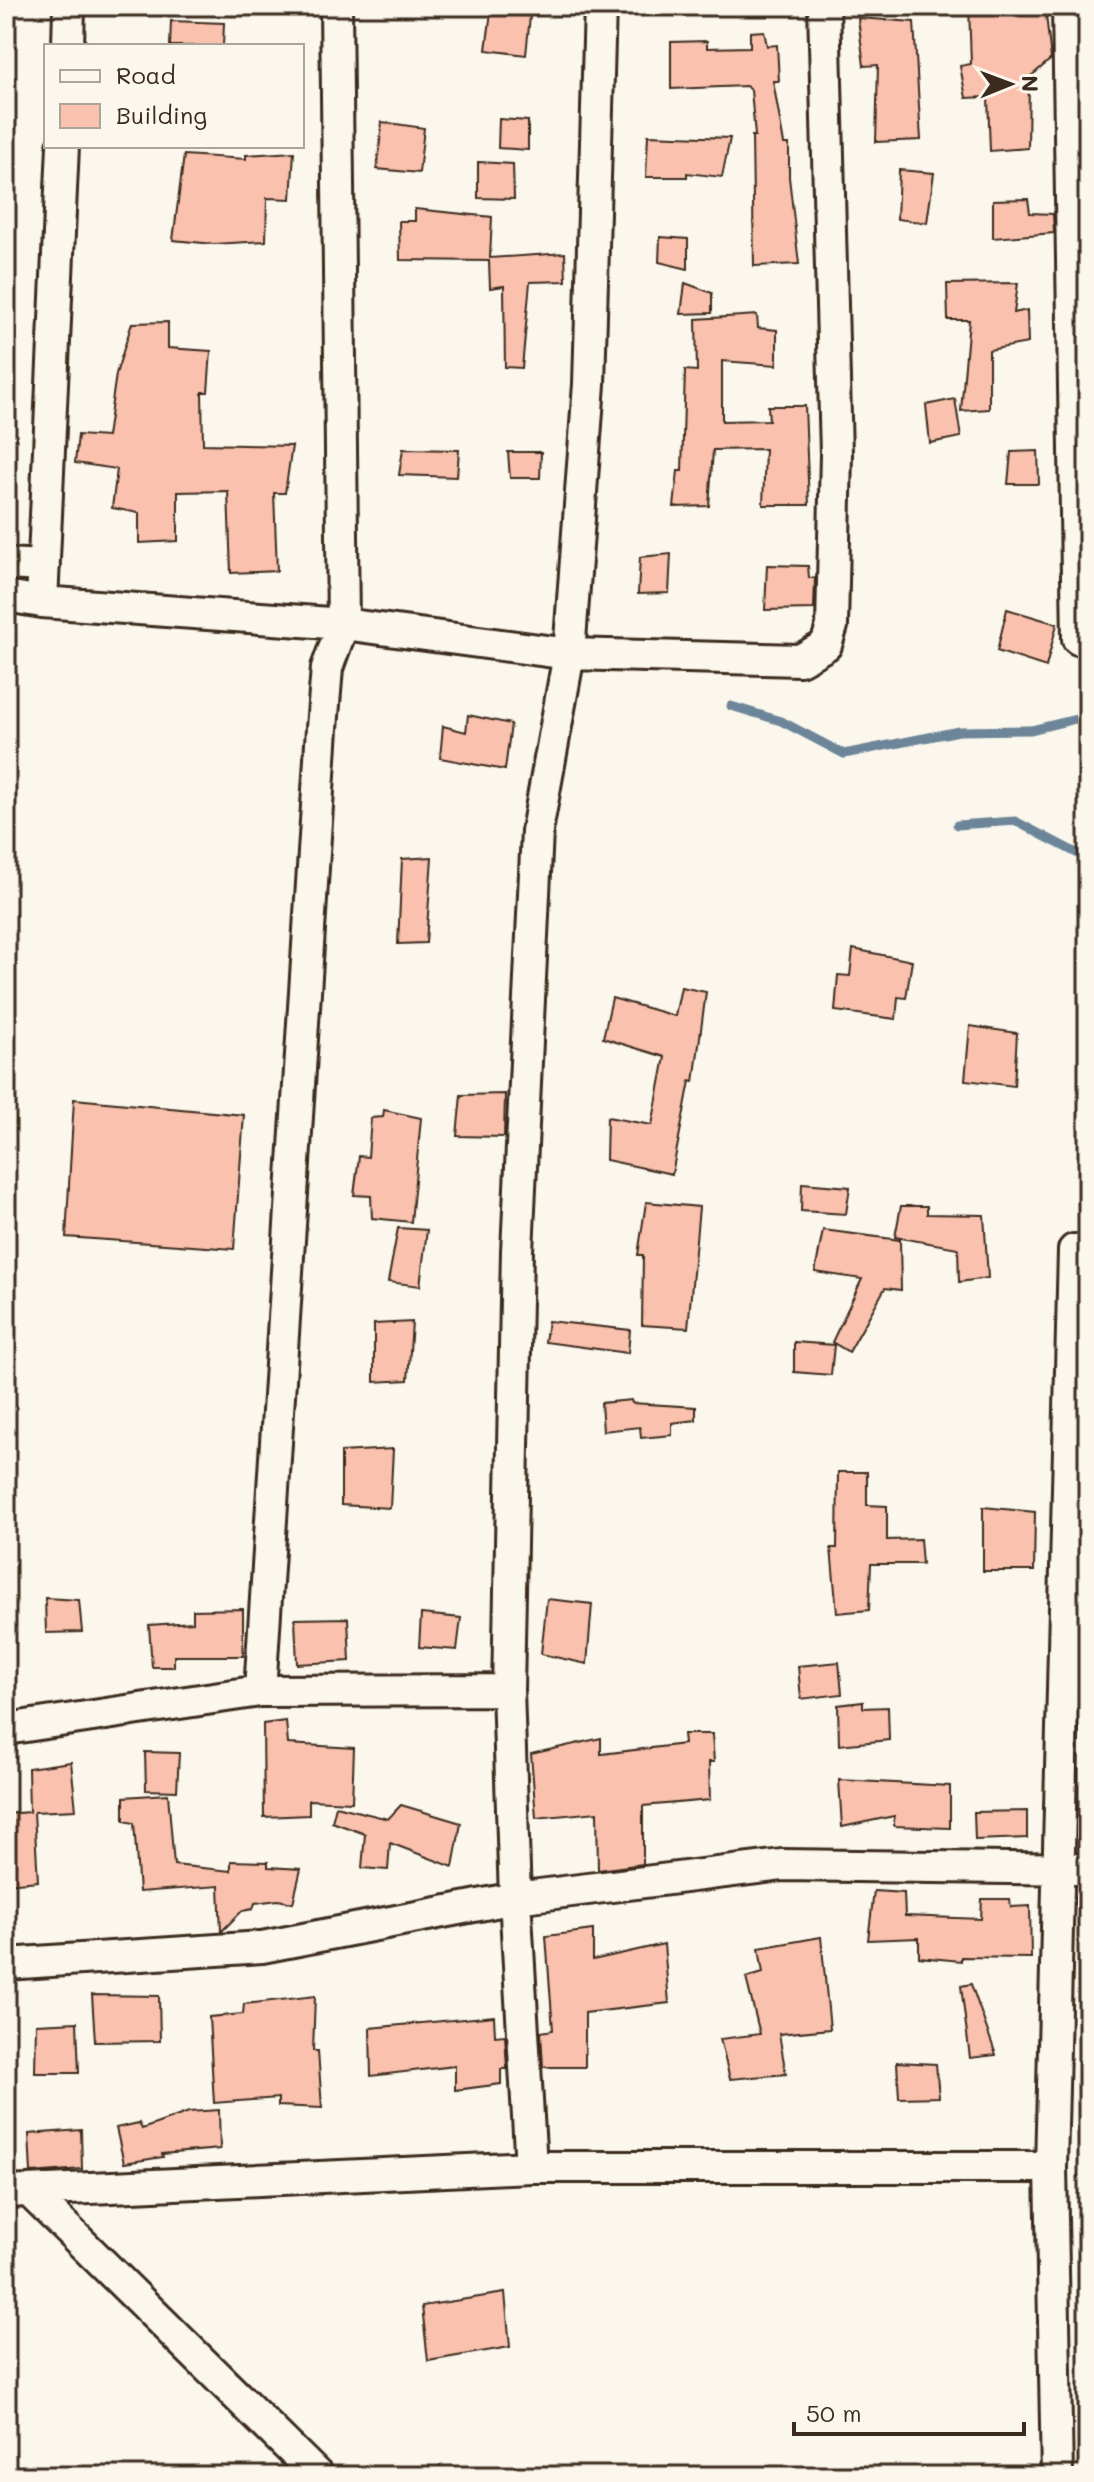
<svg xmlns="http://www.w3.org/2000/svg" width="1094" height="2482" font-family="Mali,sans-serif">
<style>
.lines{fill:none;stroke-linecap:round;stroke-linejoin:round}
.stream{stroke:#6c8598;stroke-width:9}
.building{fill:#f9c1ae;stroke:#3b2a1e;stroke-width:2}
.minor-casing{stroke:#3b2a1e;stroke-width:36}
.minor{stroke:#fbf7ec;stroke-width:30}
</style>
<rect width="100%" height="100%" fill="#fbf7ec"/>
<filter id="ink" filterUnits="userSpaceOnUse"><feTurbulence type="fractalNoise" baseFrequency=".0125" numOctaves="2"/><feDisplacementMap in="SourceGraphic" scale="16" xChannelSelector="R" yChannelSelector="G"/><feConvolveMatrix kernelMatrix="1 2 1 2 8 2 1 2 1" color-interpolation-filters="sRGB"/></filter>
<g filter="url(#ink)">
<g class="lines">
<path class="stream" d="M731,706L781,721L844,754L959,731L1031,730L1088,716
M957,825L1015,821L1088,859"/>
</g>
<path class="building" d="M969,6H1045L1051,59L1029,78L1028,148L990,151L988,97L966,98L960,66L971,64Z
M491,12L530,16L526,55L486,50Z
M858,18L914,22L921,140L876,142L878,65L864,66Z
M171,21L224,23L223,46H170Z
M764,31L767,46L777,45L779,81H773L784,144H789V177L799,264L754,266L752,136H755L751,90L746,86L671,89V42L707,41V48L750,47V32Z
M499,119L528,121V150L498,148Z
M382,122L424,128L419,173L377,169Z
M648,135L730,138L722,177L687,173V177H646Z
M294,152L291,199L267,198L266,241L214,244L173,240L184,155L246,159V155Z
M478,162L513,164L514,199L478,198Z
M899,170L934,173L927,223L897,219Z
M1028,199L1030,213L1053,214L1054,233L993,238V200Z
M415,209L492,217L490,258L565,253L566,281L530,282L522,368L505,367L504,286L490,288L489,261L400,260L399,221H415Z
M660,237L688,239V269L659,262Z
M685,283L712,293V313L681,314Z
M1018,283L1014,313L1027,310L1028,343L989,350V409L961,411L969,320H948L947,284Z
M757,315L758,328L777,330V365L722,361V421L769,420L768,406H805L809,505H763L765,449L713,450L709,506L674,507L678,471H682L685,370L697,371L696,319Z
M168,322V348L211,351L208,392H202L203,444L292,446L285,493H274L277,571L231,573L228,491L178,492V541L139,543V513L112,508L117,469L75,463L78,435L107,437L116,374L132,323Z
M955,399L961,437L930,443L926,405Z
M403,449L459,450L457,477L399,475Z
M1038,451L1039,484H1008L1011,452Z
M508,452H541L540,478H510Z
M671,554L669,593L638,594L640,557Z
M767,565L808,566L809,578H815L814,609L765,610Z
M1007,609L1057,624L1046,667L997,651Z
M468,715L511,724L505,770L440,758L443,726L466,732Z
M432,857L426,943L398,944L402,859Z
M853,949L912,961L906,998L898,997L896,1019L835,1011L838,975L850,976Z
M681,987L706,992L694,1082L690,1081L672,1174L606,1160L607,1117L652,1125L665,1057L603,1038L612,998L675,1016Z
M970,1026L1017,1033L1014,1086L965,1080Z
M505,1094L504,1137L457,1136L461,1095Z
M74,1099L244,1115L234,1249L66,1237Z
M384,1110L421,1118L411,1222L372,1218L371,1196L354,1195L359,1156L368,1157L371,1118L383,1117Z
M802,1183L850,1187L846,1214L801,1211Z
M646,1202L699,1207L688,1328L642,1325L643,1255H638Z
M901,1206H927V1214L984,1215L988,1278L959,1282L958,1248L895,1237Z
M398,1228L427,1230L420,1286L388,1282Z
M823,1230L900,1240L901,1290L885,1288L849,1352L832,1342L862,1279L815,1272Z
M548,1321L630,1330L628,1353L545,1342Z
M412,1322L408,1380L374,1382V1324Z
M794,1342L834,1345L831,1375L794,1372Z
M631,1400L632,1403L696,1407V1420L672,1423V1435L641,1438L640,1427L603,1431L601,1403Z
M393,1449L390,1508L341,1505V1452Z
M838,1472H867V1505L887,1506V1540L920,1539L922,1564H871L869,1610L837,1613L831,1548H837Z
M983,1507L1035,1512L1034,1571H983Z
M45,1598L79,1600L82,1632L46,1633Z
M547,1599L592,1604L587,1664L541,1654Z
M243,1609V1656H174V1667H152L149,1625L193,1622V1610Z
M421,1614L461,1618L457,1650L419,1647Z
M348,1618L350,1661L297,1664L295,1619Z
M839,1662L842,1694L801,1699L798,1666Z
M863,1702V1708L888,1707L889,1740L839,1745L838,1705Z
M286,1721L288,1744L354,1748L352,1802L309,1800V1815L264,1817L263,1724Z
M683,1734H712L714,1762H709L710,1800L643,1806V1864L598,1870L597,1812L536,1818L531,1754L601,1738V1754L684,1744Z
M145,1752L179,1753L177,1791L146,1790Z
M71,1762L76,1810L34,1812L38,1881L6,1884V1814L29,1812L28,1768Z
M839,1780L950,1786V1828L894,1826V1816L842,1827Z
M168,1794L174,1865L231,1871V1861L268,1862V1867L301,1869L293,1903L278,1900L255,1903L253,1909L242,1911L221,1932L219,1886L139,1892L134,1823L124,1821V1797Z
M401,1805L461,1823L453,1867L390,1843L388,1870L362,1868L365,1834L332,1822L336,1806L388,1819Z
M1027,1811V1838L975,1840L974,1812Z
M874,1891L904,1893L905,1916L981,1919L982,1899H1010L1011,1907L1030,1906L1031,1958L961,1957V1961L919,1957V1938L868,1940Z
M593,1930V1960L664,1944L669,2003L585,2013V2067H543L541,2032L553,2030L546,1936Z
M821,1937L830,2029L779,2034L786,2074L730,2079L720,2039L760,2034L746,1978L763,1973L759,1948Z
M971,1984L996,2055L970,2058L961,1986Z
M92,1995L159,1996L160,2041L95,2042Z
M315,1996L313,2051H318L322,2108L278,2106V2098L214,2103L209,2017L243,2014L244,2004Z
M494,2016L495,2036L505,2035L507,2069H501V2084L455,2090V2066L371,2076L370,2028Z
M77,2022L79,2073H35L36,2024Z
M897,2062L936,2064L939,2097L899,2098Z
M219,2110L220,2149L162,2154L163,2157L124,2163L116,2128L139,2123L142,2129L189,2112Z
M81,2130L82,2169L31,2173L29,2134Z
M505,2293L510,2347L428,2361L422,2306Z"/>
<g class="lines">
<defs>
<path id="minor" d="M1068,6L1078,639
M68,46L69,6
M6,564L44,566
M6,596L42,602L343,624L569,654L800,660L826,645L832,626L836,454L824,6
M42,602L63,146
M260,1691L322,728L327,668L343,624L336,6
M6,1729L260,1691L508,1690
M6,1964L262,1947L515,1898L782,1865L1088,1869
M531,2167L515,1898L508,1690L517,1251L537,831L569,654L589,384L600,6
M6,2192L531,2167H1051
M30,2192L318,2476
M1057,2476L1051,2167L1074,1250"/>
</defs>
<use href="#minor" class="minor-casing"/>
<use href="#minor" class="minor"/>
</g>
</g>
<rect width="1094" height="2482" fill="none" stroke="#fbf7ec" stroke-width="32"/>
<rect x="16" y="16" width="1062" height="2450" fill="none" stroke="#3b2a1e" stroke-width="3" filter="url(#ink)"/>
<rect x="44" y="44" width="260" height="104" fill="#fbf7ec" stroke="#aea59a" stroke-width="2"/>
<rect x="60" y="70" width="40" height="12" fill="#fbf7ec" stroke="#aea59a" stroke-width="2"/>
<text x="116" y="84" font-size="24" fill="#3b2a1e">Road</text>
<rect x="60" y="104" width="40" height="24" fill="#f9c1ae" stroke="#aea59a" stroke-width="2"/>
<text x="116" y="124" font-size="24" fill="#3b2a1e">Building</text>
<g transform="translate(1010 84) rotate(89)" stroke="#fbf7ec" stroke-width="6" paint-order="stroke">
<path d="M0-6L14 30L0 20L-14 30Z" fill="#3b2a1e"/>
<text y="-12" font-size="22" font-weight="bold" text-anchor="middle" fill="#3b2a1e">N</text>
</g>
<path d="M794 2422v12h230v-12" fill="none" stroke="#3b2a1e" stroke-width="4"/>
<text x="806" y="2422" font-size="24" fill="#3b2a1e" stroke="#fbf7ec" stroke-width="6" paint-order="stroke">50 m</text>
</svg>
